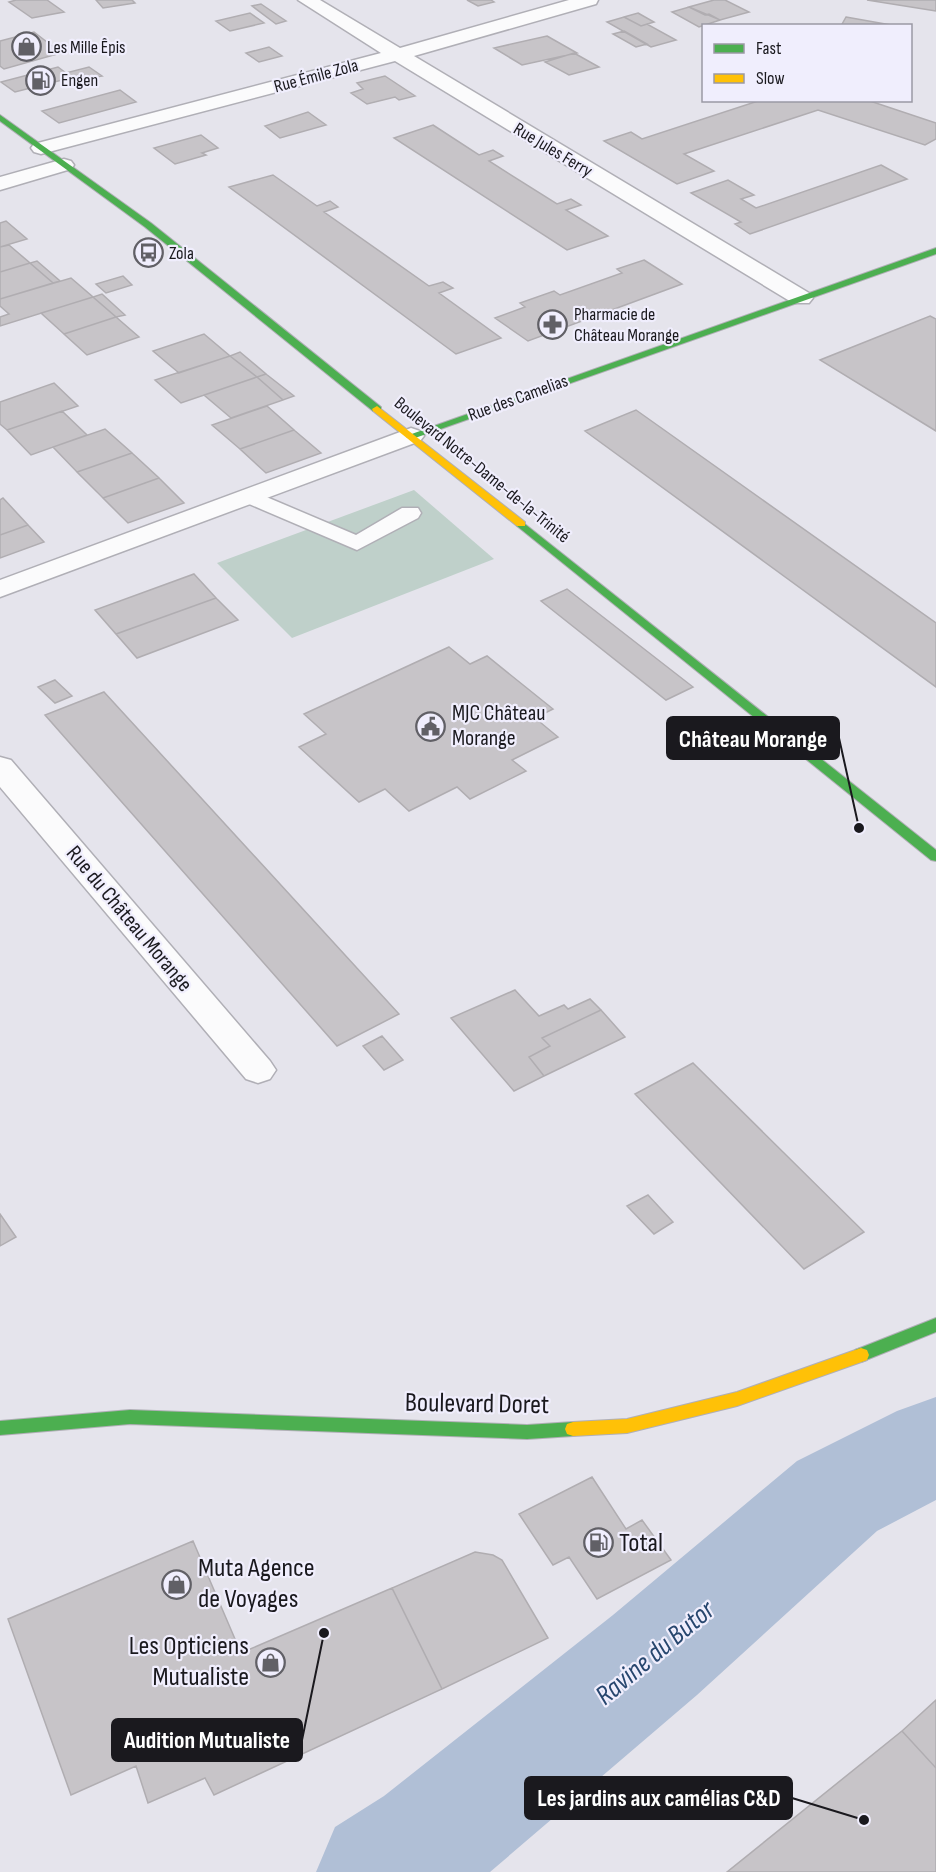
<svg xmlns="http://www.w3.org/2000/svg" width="936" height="1872" font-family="'Sofia Sans Condensed',sans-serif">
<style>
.green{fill:#bfd0ca}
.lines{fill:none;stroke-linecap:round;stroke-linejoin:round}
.river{fill:#b0bfd6;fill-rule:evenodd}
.building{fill:#c7c4c8;stroke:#b0adb1;stroke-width:1.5}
.lane-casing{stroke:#b0afb6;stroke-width:3}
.street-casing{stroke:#b0afb6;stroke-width:3}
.fast-casing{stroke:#b0afb6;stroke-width:2}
.slow-casing{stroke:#b0afb6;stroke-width:2}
.lane{fill:#fbfbfc;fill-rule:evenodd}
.street{fill:#fbfbfc;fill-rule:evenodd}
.fast{fill:#4caf50;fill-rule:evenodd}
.slow{fill:#ffc107;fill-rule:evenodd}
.labels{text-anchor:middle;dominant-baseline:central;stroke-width:4.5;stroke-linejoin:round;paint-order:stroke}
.far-poi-label{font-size:18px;fill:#1a191e;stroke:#f0eefd;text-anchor:start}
.far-street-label{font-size:18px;fill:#1a191e;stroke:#f0eefd}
.poi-label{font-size:22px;fill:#1a191e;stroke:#f0eefd;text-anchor:start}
.street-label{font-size:22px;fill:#1a191e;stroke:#f0eefd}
.near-street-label{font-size:27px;fill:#1a191e;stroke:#f0eefd}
.near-poi-label{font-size:27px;fill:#1a191e;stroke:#f0eefd;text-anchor:start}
.near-water-label{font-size:28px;font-style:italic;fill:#27466e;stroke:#f0eefd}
.leader{fill:none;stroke:#1a191e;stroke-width:2}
.callout-dot{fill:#1a191e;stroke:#f0eefd;stroke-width:2}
.callout{fill:#1a191e;stroke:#1a191e;stroke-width:2}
.callout-label{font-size:24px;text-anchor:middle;font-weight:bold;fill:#fff}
</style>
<rect width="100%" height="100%" fill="#e5e4ec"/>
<path class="green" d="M414,490L494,559L292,638L217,563Z"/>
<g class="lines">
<path class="river" d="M936,1397V1500L877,1531L697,1695L490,1872H316L335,1827L384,1796L613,1615L797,1461L897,1411Z"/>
</g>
<path class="building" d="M16,0H47L64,12L32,18L9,2Z
M96,0H132L135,3L103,8Z
M467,0H491L494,2L478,6Z
M714,0H725L749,12L720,20L689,7Z
M867,0H936V11Z
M261,4L286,21L276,24L252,6Z
M689,7L705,15L709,14L720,20L699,27L672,12Z
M250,13L264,23L230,31L216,21Z
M638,13L654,22L641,26L624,17Z
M624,17L641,26L647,24L676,40L651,47L607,22Z
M846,17L891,25L841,26Z
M624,31L631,35L647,44L636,47L613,34Z
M34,32L61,53L4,69L0,66V41Z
M547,36L577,53L522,65L494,48Z
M269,47L282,56L259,62L246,53Z
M574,53L599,67L569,75L545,62Z
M58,67L66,73L89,67L102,76L83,79L74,77L15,92L1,82Z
M385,76L415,96L399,100L395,97L367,104L351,93L363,89L357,83Z
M120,90L136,102L59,123L42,111Z
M761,100H867L936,123V139L925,145L818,110L684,154L714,171L677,184L604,141L631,132L642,139Z
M308,112L326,125L280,138L265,126Z
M433,125L479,155L493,150L503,156L489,161L557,204L571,199L581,205L566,210L608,236L567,250L394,138Z
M201,135L218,148L202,153L206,155L175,164L154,148Z
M881,165L907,179L750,234L735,224L741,222L691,193L728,180L754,195L741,199L756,208Z
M273,175L317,206L330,201L338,207L324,212L429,286L443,282L453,288L439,293L501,338L456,354L229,187Z
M6,221L27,239L0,247V223Z
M9,245L30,263L0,272V247Z
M644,260L682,284L528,341L495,318L525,307L520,303L554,291L560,295L622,273L617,269Z
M37,261L60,281L53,283L30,263Z
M30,263L53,283L0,299V272Z
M123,276L132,285L106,293L96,284Z
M71,278L93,297L0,326V317L9,314L0,306V299Z
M102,294L125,315L116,317L93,297Z
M93,297L116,317L64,334L41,313Z
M930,316L936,319V431L820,360Z
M116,317L139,337L87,355L64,334Z
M204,334L230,356L179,373L153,351Z
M240,352L266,374L257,377L230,356Z
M230,356L257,377L181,403L155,380Z
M266,374L294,396L283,400L257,377Z
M257,377L283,400L231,418L204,395Z
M54,383L78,406L7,430L0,424V402Z
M267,406L294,430L240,449L212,425Z
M636,410L936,623V687L585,431Z
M62,411L87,435L31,455L7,430Z
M105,429L132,453L77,472L53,447Z
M294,430L321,453L266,473L240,449Z
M132,453L159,478L103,498L77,472Z
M159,478L184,503L128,523L103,498Z
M3,498L28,525L0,535V500Z
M28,525L44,542L0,558V535Z
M194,574L216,598L116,634L95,610Z
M567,589L693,687L666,700L541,601Z
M216,598L238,620L137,658L116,634Z
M449,647L470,664L487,656L553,709L535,718L558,737L512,760L526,771L470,799L457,787L409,811L385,789L359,802L299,747L326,734L304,714Z
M55,680L72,696L55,703L38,687Z
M104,692L399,1014L337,1046L45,715Z
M515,990L539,1016L564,1005L568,1009L590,999L601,1010L542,1038L550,1046L529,1057L544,1076L514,1091L451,1018Z
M601,1010L625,1037L544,1076L529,1057L550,1046L542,1038Z
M382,1036L403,1060L384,1070L363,1046Z
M693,1063L864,1232L804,1269L635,1094Z
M648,1195L673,1222L654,1234L627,1206Z
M0,1214L16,1237L0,1246Z
M592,1477L626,1529L642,1520L671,1560L597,1599L569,1557L553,1565L519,1514Z
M193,1541L241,1653L392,1588L442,1689L214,1795L205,1778L148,1803L136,1766L71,1795L8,1619Z
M475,1552L493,1555L502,1560L548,1638L442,1689L392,1588Z
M936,1700V1768L902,1731Z
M902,1731L936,1768V1872H727Z"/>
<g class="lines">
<defs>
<path id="lane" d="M250,490L356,535L402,508H418L421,513L418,518L357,550L242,501L239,496L242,491Z"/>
<path id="street" d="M298,0H320L400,48L569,0H598L596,4L414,56L809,293L813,298L809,303H793L395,61L41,154L34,152L31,148L34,144L381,53Z
M64,159L71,161L74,165L71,169L0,190V177Z
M411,428L420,431L424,436L420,441L0,597V580Z
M0,757L11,760L270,1061L276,1070L270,1079L258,1083L246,1079L0,787Z"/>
<path id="fast" d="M0,115L151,223L381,407V411H373L145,227L0,121Z
M936,248V254L415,438H407L406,436Z
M521,521L936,850V861L931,860L517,526L516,524Z
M936,1318V1332L861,1362L855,1360L853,1355L855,1350Z
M130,1410L527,1425L573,1422L579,1424L581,1429L579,1434L573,1436L527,1439L130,1424L0,1435V1421Z"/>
<path id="slow" d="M377,406L525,522V526H517L373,411L372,409Z
M861,1348L867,1350L869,1355L867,1360L737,1406L627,1433L573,1436L567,1434L565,1429L567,1424L573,1422L627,1419L737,1392Z"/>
</defs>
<use href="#lane" class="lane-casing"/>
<use href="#street" class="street-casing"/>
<use href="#fast" class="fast-casing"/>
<use href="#slow" class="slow-casing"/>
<use href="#lane" class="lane"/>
<use href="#street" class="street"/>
<use href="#fast" class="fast"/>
<use href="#slow" class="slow"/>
</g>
<defs>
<symbol id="shop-ring" viewBox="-11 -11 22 22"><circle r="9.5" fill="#f0eefd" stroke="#616066" stroke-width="1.5"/><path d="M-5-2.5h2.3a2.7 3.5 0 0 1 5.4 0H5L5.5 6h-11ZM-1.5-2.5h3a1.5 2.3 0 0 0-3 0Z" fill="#616066"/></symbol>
<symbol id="fuel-ring" viewBox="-11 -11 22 22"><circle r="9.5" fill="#f0eefd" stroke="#616066" stroke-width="1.5"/><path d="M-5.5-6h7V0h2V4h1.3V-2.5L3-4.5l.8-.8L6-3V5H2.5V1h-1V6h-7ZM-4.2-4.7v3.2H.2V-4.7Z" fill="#616066"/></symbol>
<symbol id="bus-ring" viewBox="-11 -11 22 22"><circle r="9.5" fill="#f0eefd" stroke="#616066" stroke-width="1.5"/><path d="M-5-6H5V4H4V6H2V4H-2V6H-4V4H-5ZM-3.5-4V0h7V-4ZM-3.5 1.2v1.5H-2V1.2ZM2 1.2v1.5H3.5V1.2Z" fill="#616066"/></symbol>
<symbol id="pharmacy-ring" viewBox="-11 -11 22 22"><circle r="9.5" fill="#f0eefd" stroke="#616066" stroke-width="1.5"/><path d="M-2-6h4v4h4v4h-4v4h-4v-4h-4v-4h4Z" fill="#616066"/></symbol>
<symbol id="civic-ring" viewBox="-11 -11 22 22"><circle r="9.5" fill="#f0eefd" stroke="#616066" stroke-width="1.5"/><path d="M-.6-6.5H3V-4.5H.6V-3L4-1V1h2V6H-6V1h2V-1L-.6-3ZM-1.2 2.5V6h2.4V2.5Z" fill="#616066"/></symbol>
</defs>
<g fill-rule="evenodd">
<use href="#shop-ring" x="10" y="30" width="33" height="33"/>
<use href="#fuel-ring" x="24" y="64" width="33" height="33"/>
<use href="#bus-ring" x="132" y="236" width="33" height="33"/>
<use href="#pharmacy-ring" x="536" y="308" width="33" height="33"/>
<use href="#civic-ring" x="414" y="710" width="33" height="33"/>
<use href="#fuel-ring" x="582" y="1526" width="33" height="33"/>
<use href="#shop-ring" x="160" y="1568" width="33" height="33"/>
<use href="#shop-ring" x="254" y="1646" width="33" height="33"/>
</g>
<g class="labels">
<g class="far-poi-label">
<text x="47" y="47">Les Mille Êpis</text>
<text x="61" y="80">Engen</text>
<text x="169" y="253">Zola</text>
<text x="574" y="314">Pharmacie de<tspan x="574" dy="21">Château Morange</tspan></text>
</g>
<g class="far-street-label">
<text transform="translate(316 76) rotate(-15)">Rue Émile Zola</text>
<text transform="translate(553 150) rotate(31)">Rue Jules Ferry</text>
<text transform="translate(518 398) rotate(-20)">Rue des Camelias</text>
<text transform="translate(482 470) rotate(39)">Boulevard Notre-Dame-de-la-Trinité</text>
</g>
<g class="poi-label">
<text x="452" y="713">MJC Château<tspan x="452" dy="25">Morange</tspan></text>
</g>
<g class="street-label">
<text transform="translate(129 919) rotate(50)">Rue du Château Morange</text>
</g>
<g class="near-street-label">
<text transform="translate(477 1404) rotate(1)">Boulevard Doret</text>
</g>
<g class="near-poi-label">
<text x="619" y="1543">Total</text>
<text x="198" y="1568">Muta Agence<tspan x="198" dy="31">de Voyages</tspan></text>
<text x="249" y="1646" text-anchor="end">Les Opticiens<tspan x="249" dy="31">Mutualiste</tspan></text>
</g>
<g class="near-water-label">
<text transform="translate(655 1653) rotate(-40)">Ravine du Butor</text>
</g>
</g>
<path class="leader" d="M859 828L839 738M324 1633L302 1740M864 1820L792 1798"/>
<g class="callout-dot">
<circle cx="859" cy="828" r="6"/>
<circle cx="324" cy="1633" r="6"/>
<circle cx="864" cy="1820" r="6"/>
</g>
<g class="callout">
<rect x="667" y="717" width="172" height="42" rx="6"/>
<rect x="112" y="1719" width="190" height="42" rx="6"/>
<rect x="525" y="1777" width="267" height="42" rx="6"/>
</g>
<g class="callout-label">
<text x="753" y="747">Château Morange</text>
<text x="207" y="1748">Audition Mutualiste</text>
<text x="659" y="1806">Les jardins aux camélias C&amp;D</text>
</g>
<rect x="702" y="24" width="210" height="78" fill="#f0eefd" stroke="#9a99a4" stroke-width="1.5"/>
<rect x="714" y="44" width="30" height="9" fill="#4caf50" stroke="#9a99a4" stroke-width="1.5"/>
<text x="756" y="54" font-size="18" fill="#1a191e">Fast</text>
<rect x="714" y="74" width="30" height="9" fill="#ffc107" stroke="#9a99a4" stroke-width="1.5"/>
<text x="756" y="84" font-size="18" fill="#1a191e">Slow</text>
</svg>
